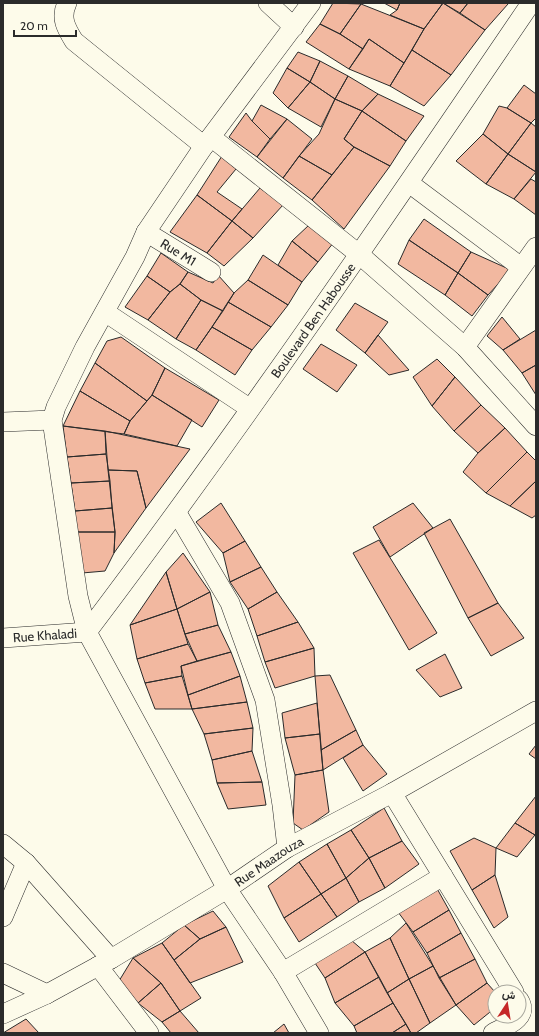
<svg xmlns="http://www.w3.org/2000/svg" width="539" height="1036" font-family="Cabin,Vazirmatn,sans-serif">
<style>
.building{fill:#f2b8a0;stroke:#2b2b2b}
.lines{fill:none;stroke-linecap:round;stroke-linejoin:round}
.street-casing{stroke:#2b2b2b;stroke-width:20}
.street{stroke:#fdfbea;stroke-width:19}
.labels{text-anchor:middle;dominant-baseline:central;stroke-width:3;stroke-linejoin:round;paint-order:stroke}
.street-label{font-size:13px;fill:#2b2b2b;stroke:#fdfbea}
</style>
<rect width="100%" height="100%" fill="#fdfbea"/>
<path class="building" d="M333,3L361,4L340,34L320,24Z
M384,3H400L397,10Z
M400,3H443L424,29L390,15L397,10Z
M443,3H468L460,13Z
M443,3L485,30L451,75L412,50L424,29Z
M468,3H507L508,4L485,30L460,13Z
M361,4L424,29L404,63L369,39L363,49L340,34Z
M320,24L340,34L363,49L349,69L306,42Z
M369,39L404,63L390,86L349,69Z
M412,50L451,75L424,106L390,86Z
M298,52L320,61L310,82L287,68Z
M320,61L348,76L335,99L310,82Z
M287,68L310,82L288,108L273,93Z
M348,76L378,94L362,111L335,99Z
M310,82L335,99L321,127L288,108Z
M524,85L536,94V118L531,123L507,108Z
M378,94L424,116L406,141L362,111Z
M335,99L362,111L344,139L354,147L332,175L299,156L319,134Z
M261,105L287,119L270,139L252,121Z
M499,106L507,108L531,123L508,154L483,134Z
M362,111L406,141L390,166L354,147L344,139Z
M246,113L252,121L270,139L257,157L229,137Z
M287,119L312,139L283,178L257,157Z
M531,123L536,127V172L508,154Z
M483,134L508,154L486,184L456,161Z
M354,147L390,166L344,229L312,200Z
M508,154L536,172L514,199L486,184Z
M222,156L236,169L217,192L242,209L232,221L197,195Z
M299,156L332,175L312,200L283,178Z
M531,179L536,182V215L514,199Z
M260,188L283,205L253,238L232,221Z
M197,195L232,221L207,253L170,232Z
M424,219L471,252L458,273L409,240Z
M232,221L253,238L224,266L207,253Z
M309,225L334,242L318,262L292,241Z
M409,240L458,273L445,295L398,264Z
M292,241L318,262L302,282L278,265Z
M471,252L511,270L488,295L458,273Z
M161,253L188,272L180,284L170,292L147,276Z
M263,255L302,282L288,305L248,280Z
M188,272L213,283L218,275L234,293L223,311L201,300L180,284Z
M458,273L488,295L472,316L445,295Z
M147,276L170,292L148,320L125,307Z
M248,280L288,305L271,327L228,302L234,293Z
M180,284L201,300L176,339L148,320L170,292Z
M201,300L223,311L196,350L176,339Z
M228,302L271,327L252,350L212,327Z
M355,303L388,322L365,353L336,330Z
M502,317L520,339L503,350L487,336Z
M212,327L252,350L235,375L196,350Z
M536,330V365L522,373L503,350Z
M378,335L409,370L389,375L365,353Z
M121,337L165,368L152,395L147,401L95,363L107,341Z
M321,344L357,365L337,392L303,369Z
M437,359L455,377L432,406L413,377Z
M95,363L147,401L130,421L80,391Z
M536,365V395L522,373Z
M165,368L219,400L202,427L152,395Z
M455,377L481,405L454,431L432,406Z
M80,391L130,421L124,434L63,426Z
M152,395L192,420L177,446L124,434L130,421Z
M481,405L505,428L478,453L454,431Z
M63,426L105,431L106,454L67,457Z
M505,428L527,452L486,493L463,472L478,453Z
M105,431L190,449L146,508L137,471L108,470Z
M527,452L536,461V481L510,506L486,493Z
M106,454L110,481L71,483L67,457Z
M108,470L137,471L146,508L114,553L115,532Z
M110,481L112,508L75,511L71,483Z
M536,481V515L532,518L510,506Z
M221,503L245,541L223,553L196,522Z
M413,503L433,528L390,557L373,527Z
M112,508L115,532H75V511Z
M450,519L498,603L468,618L424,533Z
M75,532H115L114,553L105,571L82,573Z
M379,540L437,633L409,650L353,553Z
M245,541L261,567L230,582L223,553Z
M183,553L210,592L177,609L166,572Z
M261,567L277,592L248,609L230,582Z
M166,572L177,609L130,625Z
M210,592L218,625L185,634L177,609Z
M277,592L298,622L257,636L248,609Z
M498,603L524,638L491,656L468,618Z
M177,609L188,644L137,659L130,625Z
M298,622L314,648L265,662L257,636Z
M218,625L231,652L197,661L185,634Z
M188,644L197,661L181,666L182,676L145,683L137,659Z
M314,648L315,676L275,688L265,662Z
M231,652L240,676L188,695L181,666Z
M445,654L462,688L440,697L416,670Z
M330,675L356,730L321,750L315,676Z
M182,676L192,709H155L145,683Z
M240,676L247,702L192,709L188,695Z
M247,702L253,728L204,734L192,709Z
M317,703L320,734L285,738L282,713Z
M253,728L252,751L212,760L204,734Z
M356,730L363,745L323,770L321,750Z
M320,734L323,770L295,775L285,738Z
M363,745L387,774L363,791L343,758Z
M536,745V759L529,754Z
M252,751L262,782L217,783L212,760Z
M323,770L329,812L303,830L293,823L295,775Z
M262,782L266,805L228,809L217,783Z
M536,796V833L535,835L515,823Z
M384,808L402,841L369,858L351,830Z
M515,823L535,835L517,857L496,848Z
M351,830L369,858L346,878L327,844Z
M474,838L496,848L495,875L472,890L450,851Z
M402,841L419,864L385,888L369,858Z
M327,844L346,878L321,894L299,862Z
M369,858L385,888L359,902L346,878Z
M299,862L321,894L284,918L268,886Z
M495,875L508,917L494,928L472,890Z
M346,878L359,902L337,917L321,894Z
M435,885L449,910L413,932L398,912Z
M321,894L337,917L299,942L284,918Z
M449,910L461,933L427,953L413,932Z
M213,911L226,927L200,939L184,925Z
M406,923L433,966L409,979L390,938Z
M184,925L200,939L174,960L162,943Z
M226,927L243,962L190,983L174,960L200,939Z
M461,933L475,959L439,978L427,953Z
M390,938L409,979L387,993L365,952Z
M351,940L365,952L325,978L315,963Z
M162,943L201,998L180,1011L161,983L133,958Z
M365,952L379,977L335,1003L325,978Z
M133,958L161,983L138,1003L119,981Z
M475,959L487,983L456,1005L439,978Z
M433,966L456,1005L430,1023L409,979Z
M379,977L393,1003L354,1026L335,1003Z
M409,979L430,1023L416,1033H411L387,993Z
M161,983L180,1011L162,1022L138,1003Z
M487,983L495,992V1008L474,1025L456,1005Z
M393,1003L406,1024L392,1033H357L354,1026Z
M180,1011L199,1033H171L162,1022Z
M26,1019L39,1033H3Z
M284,1024L289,1033H273Z
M406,1024L411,1033H392Z"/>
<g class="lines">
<defs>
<g id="street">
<path d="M67,3C60,18 66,28 74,41L204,146"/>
<path d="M268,3L294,27"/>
<path d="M311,3L204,146L146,232L135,257L85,347L56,407L52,420L78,596L87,632L227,889L283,972L319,1033"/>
<path d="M211,137L360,255L465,347L536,426"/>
<path d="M409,183L521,267"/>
<path id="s1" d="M146,232L211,272"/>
<path d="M105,312L249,408"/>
<path d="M465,347L536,247"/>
<path d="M3,422L52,420"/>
<path d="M177,513L230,603L265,700L282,805L287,848"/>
<path id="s2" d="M87,632C242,427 387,215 531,3"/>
<path id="s3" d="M3,638L87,632"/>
<path d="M392,793L514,992"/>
<path d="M3,844L26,863L111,959"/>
<path d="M3,917L26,863"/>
<path d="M98,966L149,1033"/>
<path d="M283,972L443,876"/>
<path d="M3,973L47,994"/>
<path id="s4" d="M3,1014L47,994L111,959L227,889L287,848L392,793L536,711"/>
<path d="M493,1033C506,1026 530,1018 519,1000"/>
</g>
</defs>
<use href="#street" class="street-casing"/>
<use href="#street" class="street"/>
</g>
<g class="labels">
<g class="street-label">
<text stroke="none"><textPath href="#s1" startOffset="38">Rue M1</textPath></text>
<text stroke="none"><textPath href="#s2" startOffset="385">Boulevard Ben Habousse</textPath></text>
<text stroke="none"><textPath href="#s3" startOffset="42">Rue Khaladi</textPath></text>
<text stroke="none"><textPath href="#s4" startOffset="307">Rue Maazouza</textPath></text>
</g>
</g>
<rect width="539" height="1036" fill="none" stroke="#2b2b2b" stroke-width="8"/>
<g transform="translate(507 1004) rotate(12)"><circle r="19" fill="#fdfbea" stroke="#a9a89e"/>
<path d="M0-3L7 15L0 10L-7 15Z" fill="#c62828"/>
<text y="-6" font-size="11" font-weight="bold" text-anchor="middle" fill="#2b2b2b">ش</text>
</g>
<path d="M14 30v6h62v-6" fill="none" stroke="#2b2b2b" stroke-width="2"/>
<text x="20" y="30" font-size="12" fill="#2b2b2b" stroke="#fdfbea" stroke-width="3" paint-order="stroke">20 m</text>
</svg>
